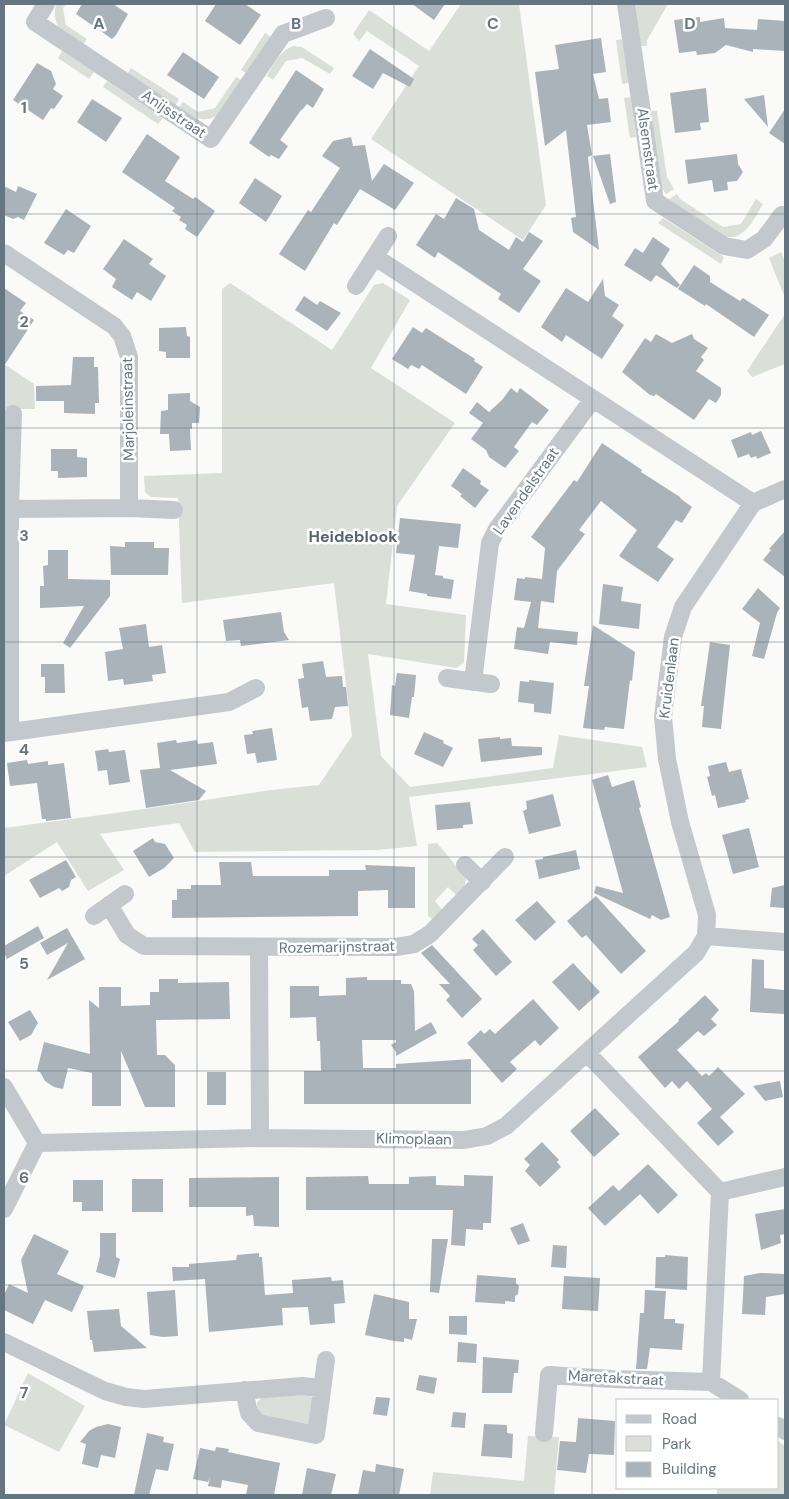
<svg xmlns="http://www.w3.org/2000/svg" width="789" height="1499" font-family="'DM Sans',sans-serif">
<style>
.green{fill:#dadfd7}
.building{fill:#aab3b9}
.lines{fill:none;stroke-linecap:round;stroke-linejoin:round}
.minor{stroke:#c3c8cc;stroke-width:18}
.grid{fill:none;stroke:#657683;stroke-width:1;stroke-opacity:0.55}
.labels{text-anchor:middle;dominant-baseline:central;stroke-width:5;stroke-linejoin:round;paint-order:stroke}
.street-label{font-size:15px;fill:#657683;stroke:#fff}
.neighbourhood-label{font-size:16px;font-weight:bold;fill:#57646e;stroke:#fff}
.grid-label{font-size:16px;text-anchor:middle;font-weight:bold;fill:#657683;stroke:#fff;stroke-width:5;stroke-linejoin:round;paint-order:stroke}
</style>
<rect width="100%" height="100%" fill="#fafaf8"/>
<path class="green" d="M56,4H66L63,8L66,25L87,39L83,45C64,33 51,29 56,4Z
M461,4H519L546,205L523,240L371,139L419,66L367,31L359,41L353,34L369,10L429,51Z
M635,4H668L647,40V46H640Z
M265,33L272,38L248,74L241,70Z
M623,39L629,83L622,84L616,40Z
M293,46L302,47L334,68L330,74L302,58L286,61L273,80L267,76C274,63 279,52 293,46Z
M62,51L94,72L89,79L58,58Z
M131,68L179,99L175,106L127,74Z
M236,77L243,81C222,111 216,134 178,108L183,102L198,112L215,108Z
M107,81L163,118L158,124L103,87Z
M631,97L636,137L630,138L624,98Z
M649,111H657L667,177L674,189L666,194L660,185Z
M677,194L680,199L723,227L741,224L756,199L763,204C753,220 745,241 723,237L673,204L669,199Z
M663,218L724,257L721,264L658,223Z
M781,252L785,262V298L769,258Z
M230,283L332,350L374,285L383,283L410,300L371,368L455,423L397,506L386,604L466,615L464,663L456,668L368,654L381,756L410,787L553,768L559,735L642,747L647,767L409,797L417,846L377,850L195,852L179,823L100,834L124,870L88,891L57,842L4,876V828L145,809L271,790L319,785L352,736L334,583L182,603L178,498L151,497L145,492L144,476L222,473V289Z
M785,314V364L752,377L747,371Z
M4,364L34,384L35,409H4Z
M437,843L466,878L464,889L457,896L448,887L435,901L442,910L432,919L428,916V844Z
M28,1373L85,1406L59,1452L4,1425Z
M302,1393L311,1396L314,1402L311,1423L302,1426L262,1417L257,1412V1402L263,1397Z
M528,1436L559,1437L554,1495H430L433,1472L524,1481Z
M778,1441L785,1446V1495H717V1488H778Z"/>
<path class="building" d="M82,4H113L128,14L116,35L112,39L76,14Z
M216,4H245L261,15L240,45L205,21Z
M412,4H445L434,20Z
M700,17V22L724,18L725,28L757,30L758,19L785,21V51L753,49V52L726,45L715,53L697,55L696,51L679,53L674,20Z
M601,38L606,72L593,74L599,99L608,98L611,122L587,125L592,155L588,157L599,250L573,232L571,218L576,217L566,130L545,146L535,72L559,69L555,45Z
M370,49L414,79L410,87L383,73L373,89L352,76Z
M183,52L219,77L204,99L167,75Z
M37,63L51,71L56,84L53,89L63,96L54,109L51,108L43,120L13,100Z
M296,70L324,89L313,108L307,104L302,110H301L280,140L288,146L279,159L271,155L269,157L249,143Z
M706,88L709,122L700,123L701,130L675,133L670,93Z
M764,95L768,127L744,99Z
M92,99L122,118L106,142L77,122Z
M785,109V144L769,133Z
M147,134L180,157L165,181L193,199L195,197L215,211L197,237L185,229L187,225L179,220L181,217L172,211L175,208L122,172Z
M351,137L353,146L365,145L372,181L384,164L414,183L395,210L360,189L337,225L334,223L305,271L279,254L308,210L311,212L340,168L322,156L333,141Z
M610,154L616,202L610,204L593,156Z
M737,154L738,164L743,172L737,181L727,182L728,190L714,192L712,180L688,184L685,160Z
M255,178L282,196L266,222L239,203Z
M4,186L16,192L18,186L37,194L24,220L18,217L13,219L4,215Z
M456,198L474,209L479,230L509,250L516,237L523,242L529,232L543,241L523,269L541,281L519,313L498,299L501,294L438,252L435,258L416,245L436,214L444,219Z
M66,209L91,226L74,253L68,250L64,255L44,243Z
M653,237L670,249L661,264L680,285L677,288L656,275L651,282L624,265L635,248L643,253Z
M124,239L153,259L149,264L166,276L151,301L137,292L132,300L112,287L116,279L103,269Z
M694,265L710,276V282L740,301L743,298L769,315L754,337L706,304L705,306L678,289Z
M603,279L605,296L619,305L612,316L624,325L602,359L566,335L562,342L541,327L566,288L588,302Z
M4,288L26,303L20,311L34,320L4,366Z
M304,296L317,305L320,301L341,313L327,331L295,310Z
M186,327L187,336L190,337V358H166V352L159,351V328Z
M413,327L422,333L426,328L475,359L474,361L483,367L466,394L422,365L419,369L411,365L408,369L392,359Z
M656,334L672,343L692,334L694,339L708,348L701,357L704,360L696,371L721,388V395L716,403L709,399L694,420L656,394L654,396L650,395L622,372L645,338L651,342Z
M73,357H94V367H98L99,403H95V414L64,413V401H36V386L71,385Z
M511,388L517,393L520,388L549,410L537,425L532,422L514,447L519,451L505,468L489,457L486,450L471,439L483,423L469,413L477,402L489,412L502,400Z
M190,393V401L200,407L199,423H192V429H190L191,450L170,451L169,434H160L161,411L168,410V394Z
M761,431L771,453L757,459L756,456L751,458L749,454L738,458L731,440L751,432L752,435Z
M602,443L642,470L641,472L680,497L681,499L692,507L682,523L676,520L657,547L674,559L658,582L619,556L637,530L601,501L579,530L585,534L557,571L554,603L541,601L538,628L578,632L577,645L550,642L548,654L514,649L517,627L524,628L531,602L514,600L517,578L525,579V577L542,579L545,548L531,537L574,480L577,482Z
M51,449H77V457L87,458V477L58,478V471H51Z
M463,468L481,481L480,484L489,490L475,508L460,496L462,494L451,486Z
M400,518L461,524L458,548L439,546L435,575L443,576V578L454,580L451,599L427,596V594L409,591L415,555L396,553Z
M785,531V577L763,560L771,550L769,549Z
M125,542H154V548H169L168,575H111L110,546L125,547Z
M48,550H68V579L110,580V596L70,648L63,643L84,606L40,608V586H44L43,566L48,565Z
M603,584L623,587L621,601L641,604L639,629L599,624Z
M758,588L780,608L777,613L764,659L752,656L760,623L742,609Z
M281,612L284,632L289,640L241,646L240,640L226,641L223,620Z
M146,624L149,647L162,645L166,673L152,675L153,681L124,685L123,679L108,681L105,652L123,649L119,628Z
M593,625L635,652L632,681L630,680L624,729L605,727L604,730L583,728L589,686H584Z
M710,642L730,645L721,729L702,727L704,706H701Z
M323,661L326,677L342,676L343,687H346L348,706L335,707L332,719L310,721L308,707L302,708L298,679L304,678L302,664Z
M41,664H64L65,693H45V677H41Z
M397,673L416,675L414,697H412L409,718L390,715L392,685L395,686Z
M529,680L554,683L551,714L534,712V704L518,702L520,681L529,682Z
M272,728L277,760L257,763L255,753L247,754L244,735L253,734L252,731Z
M424,732L444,741L443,743L453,748L443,767L414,754Z
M500,737V739L511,738L512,746L542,747V755L481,762L478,739Z
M176,740L177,743L197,740L198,744L213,742L217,764L170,770L206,791L199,800L146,808L140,770L160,768L157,743Z
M108,749L109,752L125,750L130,782L109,785L107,770L98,771L95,751Z
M27,760L28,764L48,761V765L64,763L71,818L46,821V819H42L37,783L10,786L7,763Z
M726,762L729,772L741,769L749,799L745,800L746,802L718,808L715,795L712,796L707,777L710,776L708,766Z
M608,775L612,787L634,780L641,807L639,808L670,917L661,920L652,915L650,919L594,893L596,886L623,893L592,780Z
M553,794L561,826L529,834L523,811L527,809L526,801Z
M470,802L473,824L463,825V828L437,830L435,805Z
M749,828L759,867L733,874L722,835Z
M153,838L155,842L165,844L174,858L164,868L149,877L133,851Z
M576,850L580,869L539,879L535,860L543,859V857Z
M66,860L76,877L71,880L69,887L62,891L59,888L40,898L29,880Z
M219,862H251L253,876H329V870H366L365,865L415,867V908H388V890L358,891V916L172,918V900H177V889H191V885H221Z
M785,885V908L770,907L772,888Z
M596,896L646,951L621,974L586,935L582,938L567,921Z
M537,901L556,922L535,941L515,920Z
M38,926L44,938L7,959L4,953V946Z
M67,928L85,959L47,980L68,943L47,955L40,943Z
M483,929L512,962L496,976L473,950L478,945L472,939Z
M432,945L482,999L462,1018L446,1000L450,996L439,984H450L421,953Z
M752,959L764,960V988L784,990L785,1014L750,1012Z
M573,963L600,992L579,1011L552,982Z
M367,977V980H401V984H411L414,991L415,1031L431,1022L437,1033L396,1056V1052L391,1045L396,1042V1040H362L363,1068H396V1064L471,1059V1104H304V1071H321L320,1041H317L316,1017L290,1018V986H319V996L346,995V978Z
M159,979H178V983L229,982L230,1019L156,1020L157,1055H165L175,1065V1107H145L121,1051V1106H92V1073L68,1068L63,1089L54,1087L45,1081L40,1072L37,1071L44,1042L90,1054L89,1000L99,1008V987H121V1006L150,1005V992H159Z
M705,995L719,1010L711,1019L717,1025L704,1036L698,1031L677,1050L702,1076L706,1073L709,1076L718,1067L745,1094L720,1117L734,1132L718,1146L697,1123L712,1109L687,1081L679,1089L672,1081L665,1088L638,1057L679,1021L678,1020Z
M533,999L559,1028L540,1046L535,1040L510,1062L517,1069L502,1083L467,1043L481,1030L484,1034L490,1029L495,1034Z
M30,1010L38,1023L31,1035L20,1041L8,1022Z
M207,1072H226V1105H207Z
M780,1081L783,1097L765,1101L753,1086Z
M595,1108L620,1134L594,1157L570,1131Z
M542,1142L559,1160L557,1162L561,1167L540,1187L525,1171L530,1165L524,1159Z
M648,1164L678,1195L658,1214L640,1194L605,1226L588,1208L613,1185L619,1191Z
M464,1175L493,1176L491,1223H483V1230L466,1229L465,1246L451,1245L453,1210H306V1177L368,1176L369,1184H409V1177L436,1176V1185L464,1186Z
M279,1177V1227L254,1226L253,1215L246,1216V1207H189V1178Z
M132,1179H163V1212H132Z
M73,1180H103V1211H82V1202H73Z
M785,1209V1234L780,1235L781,1243L761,1250L755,1214Z
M523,1223L530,1241L518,1245L510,1228Z
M100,1233H116V1257L120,1259L115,1278L96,1272L100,1256Z
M34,1234L69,1251L57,1274L84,1286L72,1312L45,1300L33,1324L4,1310V1295L9,1284L28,1293L21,1260Z
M432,1239H448L439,1293L430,1292Z
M553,1245L567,1246L566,1268L551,1267Z
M259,1253V1257H262L265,1295L293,1293L292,1280L331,1277L332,1281L343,1280L345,1303L334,1304L335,1323L310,1325L308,1307L282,1308L283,1325L209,1332L205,1279L173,1281L172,1267H189V1264L236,1260L237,1255Z
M665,1255L688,1257L687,1290L655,1288L656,1257H665Z
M760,1273L785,1274V1294L766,1297L765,1315L742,1314L744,1276Z
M477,1275L516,1278V1283L519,1286L518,1294L515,1296V1302L505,1301V1304L475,1302Z
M564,1276L600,1278L598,1311L562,1309Z
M175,1290L178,1336L163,1337L150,1335L147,1292Z
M645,1290L666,1291L664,1319H675V1323L684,1324L682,1350L650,1348L647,1369H636L640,1313H644Z
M374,1294L409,1302V1319H417L412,1340L404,1338V1342L394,1341L365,1335Z
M119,1309L121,1326L147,1348L94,1352L92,1340H90L87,1311Z
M449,1316H467V1335L449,1334Z
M458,1342L477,1344L476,1363L457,1362Z
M483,1357L519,1360L518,1373H514L512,1393H482Z
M419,1375L437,1378L434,1394L416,1390Z
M376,1397L390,1398L387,1416L373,1414Z
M453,1412L466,1413L465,1428L451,1427Z
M578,1418L615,1421L614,1455L589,1454L586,1473L557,1470L560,1441L576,1442Z
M108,1424L121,1427L115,1458L101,1455L98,1468L82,1464L86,1444L80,1442L89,1431L96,1427Z
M484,1424L507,1425V1433L513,1434L512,1458L481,1456Z
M147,1433L164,1437L163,1442L174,1444L168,1471L156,1469L149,1495H134Z
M216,1447L229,1449L228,1452L280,1463L274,1495H246L248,1485L222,1480L221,1488L208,1486L210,1477L208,1482L193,1479L200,1448L215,1451Z
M376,1464L404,1469L399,1495H358L363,1470L375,1472Z
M307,1468L336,1474L331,1495H302Z"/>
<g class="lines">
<path class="minor" d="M46,4L35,22L211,139L283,34L326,18
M626,4L655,201L724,246L747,250L764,239L782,215
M4,253L114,326L122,336L129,357V508
M375,257L753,503
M356,286L388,236
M10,509L129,508L174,510
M447,678L491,684
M473,682L490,543L497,529L593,399
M10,732V509L13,414
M4,733L229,702L256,688
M465,865L482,882
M109,905L127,935L144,946L396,947L414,944L430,934L505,857
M94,916L125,894
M706,936L785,942
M259,947L260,1138
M587,1053L720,1192L711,1382L740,1400
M4,1087L37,1143
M720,1192L785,1177
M4,1209L37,1143L260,1138L464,1140L487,1136L506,1126L696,953L706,936L707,915L680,822L667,759L663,717L673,637L683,607L753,503L785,489
M4,1342L105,1391L126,1397L144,1399L302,1386L322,1388
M244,1390L249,1413L258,1423L316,1435L326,1360
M778,1426L785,1431
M544,1433L549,1375L611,1379L711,1382"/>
</g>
<path class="grid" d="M197,4V1495M394,4V1495M592,4V1495M4,214H785M4,428H785M4,642H785M4,857H785M4,1071H785M4,1285H785"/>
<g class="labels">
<g class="street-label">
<text transform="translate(174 114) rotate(34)">Anijsstraat</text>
<text transform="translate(648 149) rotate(82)">Alsemstraat</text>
<text transform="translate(128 409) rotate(-91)">Marjoleinstraat</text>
<text transform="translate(526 491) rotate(-55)">Lavendelstraat</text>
<text transform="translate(669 678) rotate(-83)">Kruidenlaan</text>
<text transform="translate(337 947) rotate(-1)">Rozemarijnstraat</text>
<text transform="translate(414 1139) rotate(1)">Klimoplaan</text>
<text transform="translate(616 1378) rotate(3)">Maretakstraat</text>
</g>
<g class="neighbourhood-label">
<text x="353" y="536">Heideblook</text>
</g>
</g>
<g class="grid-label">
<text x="99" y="29">A</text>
<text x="296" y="29">B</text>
<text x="493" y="29">C</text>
<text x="690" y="29">D</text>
<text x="24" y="113">1</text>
<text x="24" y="327">2</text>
<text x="24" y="541">3</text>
<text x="24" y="755">4</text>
<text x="24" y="969">5</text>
<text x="24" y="1183">6</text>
<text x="24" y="1398">7</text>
</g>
<rect width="789" height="1499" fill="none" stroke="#657683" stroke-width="10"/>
<rect x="616" y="1399" width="162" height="90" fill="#ffffff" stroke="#c1c8cd"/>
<rect x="626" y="1415" width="25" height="8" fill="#c3c8cc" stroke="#c1c8cd"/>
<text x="662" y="1424" font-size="15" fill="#657683">Road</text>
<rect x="626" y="1436" width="25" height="15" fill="#dadfd7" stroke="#c1c8cd"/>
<text x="662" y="1449" font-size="15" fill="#657683">Park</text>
<rect x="626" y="1462" width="25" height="15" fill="#aab3b9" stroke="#c1c8cd"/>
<text x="662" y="1474" font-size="15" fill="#657683">Building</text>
</svg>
